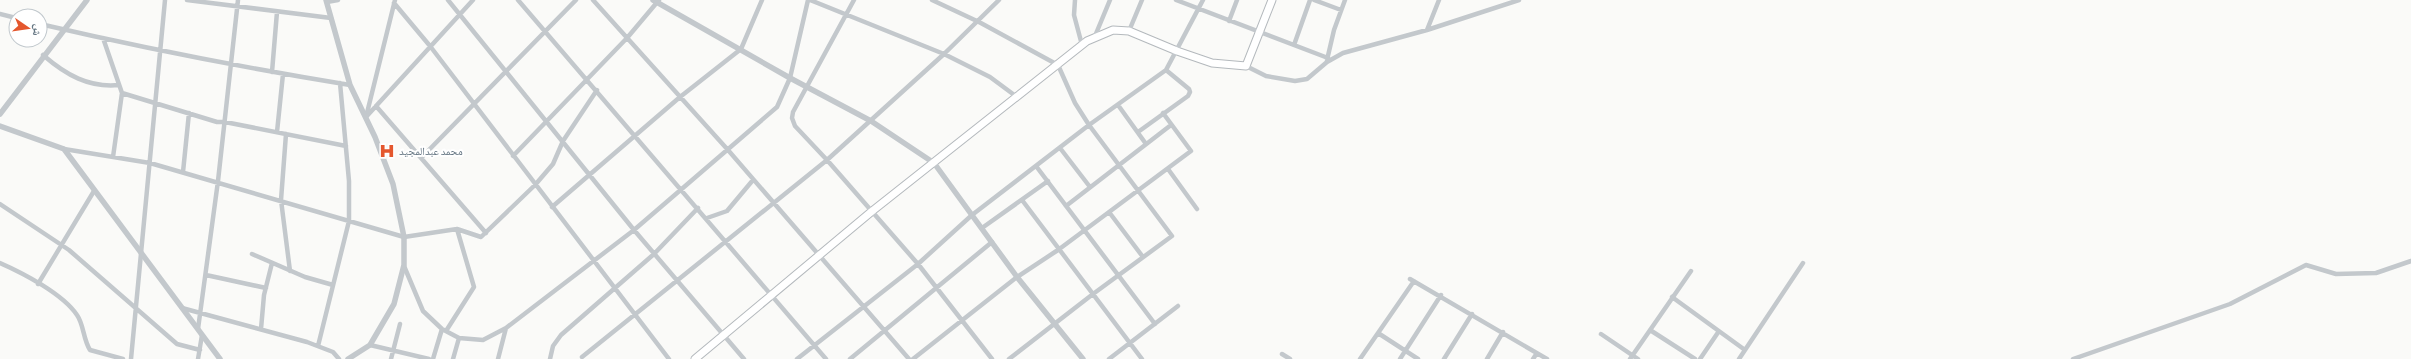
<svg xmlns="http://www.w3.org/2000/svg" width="2411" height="359" font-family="'Sofia Sans Condensed','Noto Naskh Arabic',sans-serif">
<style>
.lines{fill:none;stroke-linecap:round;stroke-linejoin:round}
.trunk-casing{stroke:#b4b9bd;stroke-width:9}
.minor{stroke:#c3c8cc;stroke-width:4.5}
.tertiary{stroke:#c3c8cc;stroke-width:5.5}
.trunk{stroke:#fff;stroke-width:7}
.labels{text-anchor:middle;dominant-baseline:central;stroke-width:4;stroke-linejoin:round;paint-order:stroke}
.poi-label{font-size:11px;fill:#657683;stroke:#fff;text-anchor:start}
</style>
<rect width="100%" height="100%" fill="#fafaf8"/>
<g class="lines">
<defs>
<path id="trunk" d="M695,359L871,212L1087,41L1113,30L1129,31L1177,51L1212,63L1246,66L1272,0"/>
</defs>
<use href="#trunk" class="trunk-casing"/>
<path class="minor" d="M187,0L331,18
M395,0L366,117L473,0
M448,0L634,230L744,359
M518,0L826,359
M593,0L728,150L909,359
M810,0L944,54L990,77L1017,97
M854,0L793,112L792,118L795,126L827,160L918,264L992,359
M932,0L979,22L1058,65L1075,103L1089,125L1172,236L1093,294L1009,359
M1075,0L1074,15L1082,45
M1176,0L1328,58
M1314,0L1341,10
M327,2L338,0
M394,3L430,46L669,359
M0,14L16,18
M1229,21L1237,0
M40,24C143,48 246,68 350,85
M1427,30L1439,0
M1129,31L1142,0
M1095,36L1110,0
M103,38L122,93L113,157
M1294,45L1310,0
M43,55C66,75 89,88 119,85
M1327,60L1334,30L1345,0
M1246,66L1266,76L1295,81L1307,79L1327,62L1343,53L1427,30L1519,0
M272,72L277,12
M122,93L217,122H225L346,146
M1118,105L1146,144
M376,106L486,233
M277,132L283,74
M1138,132L1188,96L1190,92L1189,89L1166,70
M286,134L281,200L290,271
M1060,148L1090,187
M64,149L150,163L404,237L457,229L481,237L535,185L553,164L563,141L597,90
M513,156L627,38L659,0
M422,157L576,0
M1036,166L1155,324
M1168,169L1197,209
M183,172L189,113
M1022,200L1142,359
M0,204L69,250L177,344L200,350
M1066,206L1171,125
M552,207L680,97L741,49L762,0
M1109,212L1143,257
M707,218L727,211L753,180
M982,228L1048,181
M252,254L305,277L333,285
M0,263C23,273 63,294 77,315C84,325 83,339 90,350L123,359
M404,266L423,311L442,329L459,338L483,340L506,328L634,230L777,107L790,78L808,0
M206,275L266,288
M1410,279L1547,359
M38,284L94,191
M1672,297L1745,350
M182,308L307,342L333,352L339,359
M198,329L218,181L238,0
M261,329L264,295L272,263
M1650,330L1695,359
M446,331L474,287L457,229
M1378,333L1418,359
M1601,334L1638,359
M370,345L429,359
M318,346L349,221V181L340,83
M1282,354L1290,359
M582,357L827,160L944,54L999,0
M131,359L165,0
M198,359L202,335
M391,359L400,324
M433,359L442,329
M453,359L459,338
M498,359L506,328
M550,359L553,346L561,335L654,254L698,208
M797,359L918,264L972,215L1089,125L1166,70L1203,0
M850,359L992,242
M913,359L1017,277L1058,250L1191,151L1163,113
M1109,359L1178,306
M1360,359L1414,281
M1400,359L1441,295
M1444,359L1472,314
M1487,359L1503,332
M1533,359L1537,353
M1630,359L1691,271
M1700,359L1719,331
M1739,359L1803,263
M2073,359L2230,304L2306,265L2336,274L2376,273L2411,261"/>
<path class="tertiary" d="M326,0L350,85L375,137L393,184L404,237V265L394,304L370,345L348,359
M653,0L790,78L871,121L934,163L1017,277L1083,359
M0,114L87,0
M0,126L64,149L220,359"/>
<use href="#trunk" class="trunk"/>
</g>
<defs>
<symbol id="hospital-bare" viewBox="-9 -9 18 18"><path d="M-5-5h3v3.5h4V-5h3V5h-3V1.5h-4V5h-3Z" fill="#e4572e" stroke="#fff" stroke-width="2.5" paint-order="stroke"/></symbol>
</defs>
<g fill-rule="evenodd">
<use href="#hospital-bare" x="376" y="140" width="22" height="22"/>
</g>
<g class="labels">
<g class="poi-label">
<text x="399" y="151">محمد عبدالمجيد</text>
</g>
</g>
<g transform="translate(28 28) rotate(103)"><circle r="19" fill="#ffffff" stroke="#c1c8cd"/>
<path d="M0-3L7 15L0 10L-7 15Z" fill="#e4572e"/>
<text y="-6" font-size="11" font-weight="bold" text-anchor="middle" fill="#657683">ش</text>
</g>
</svg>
